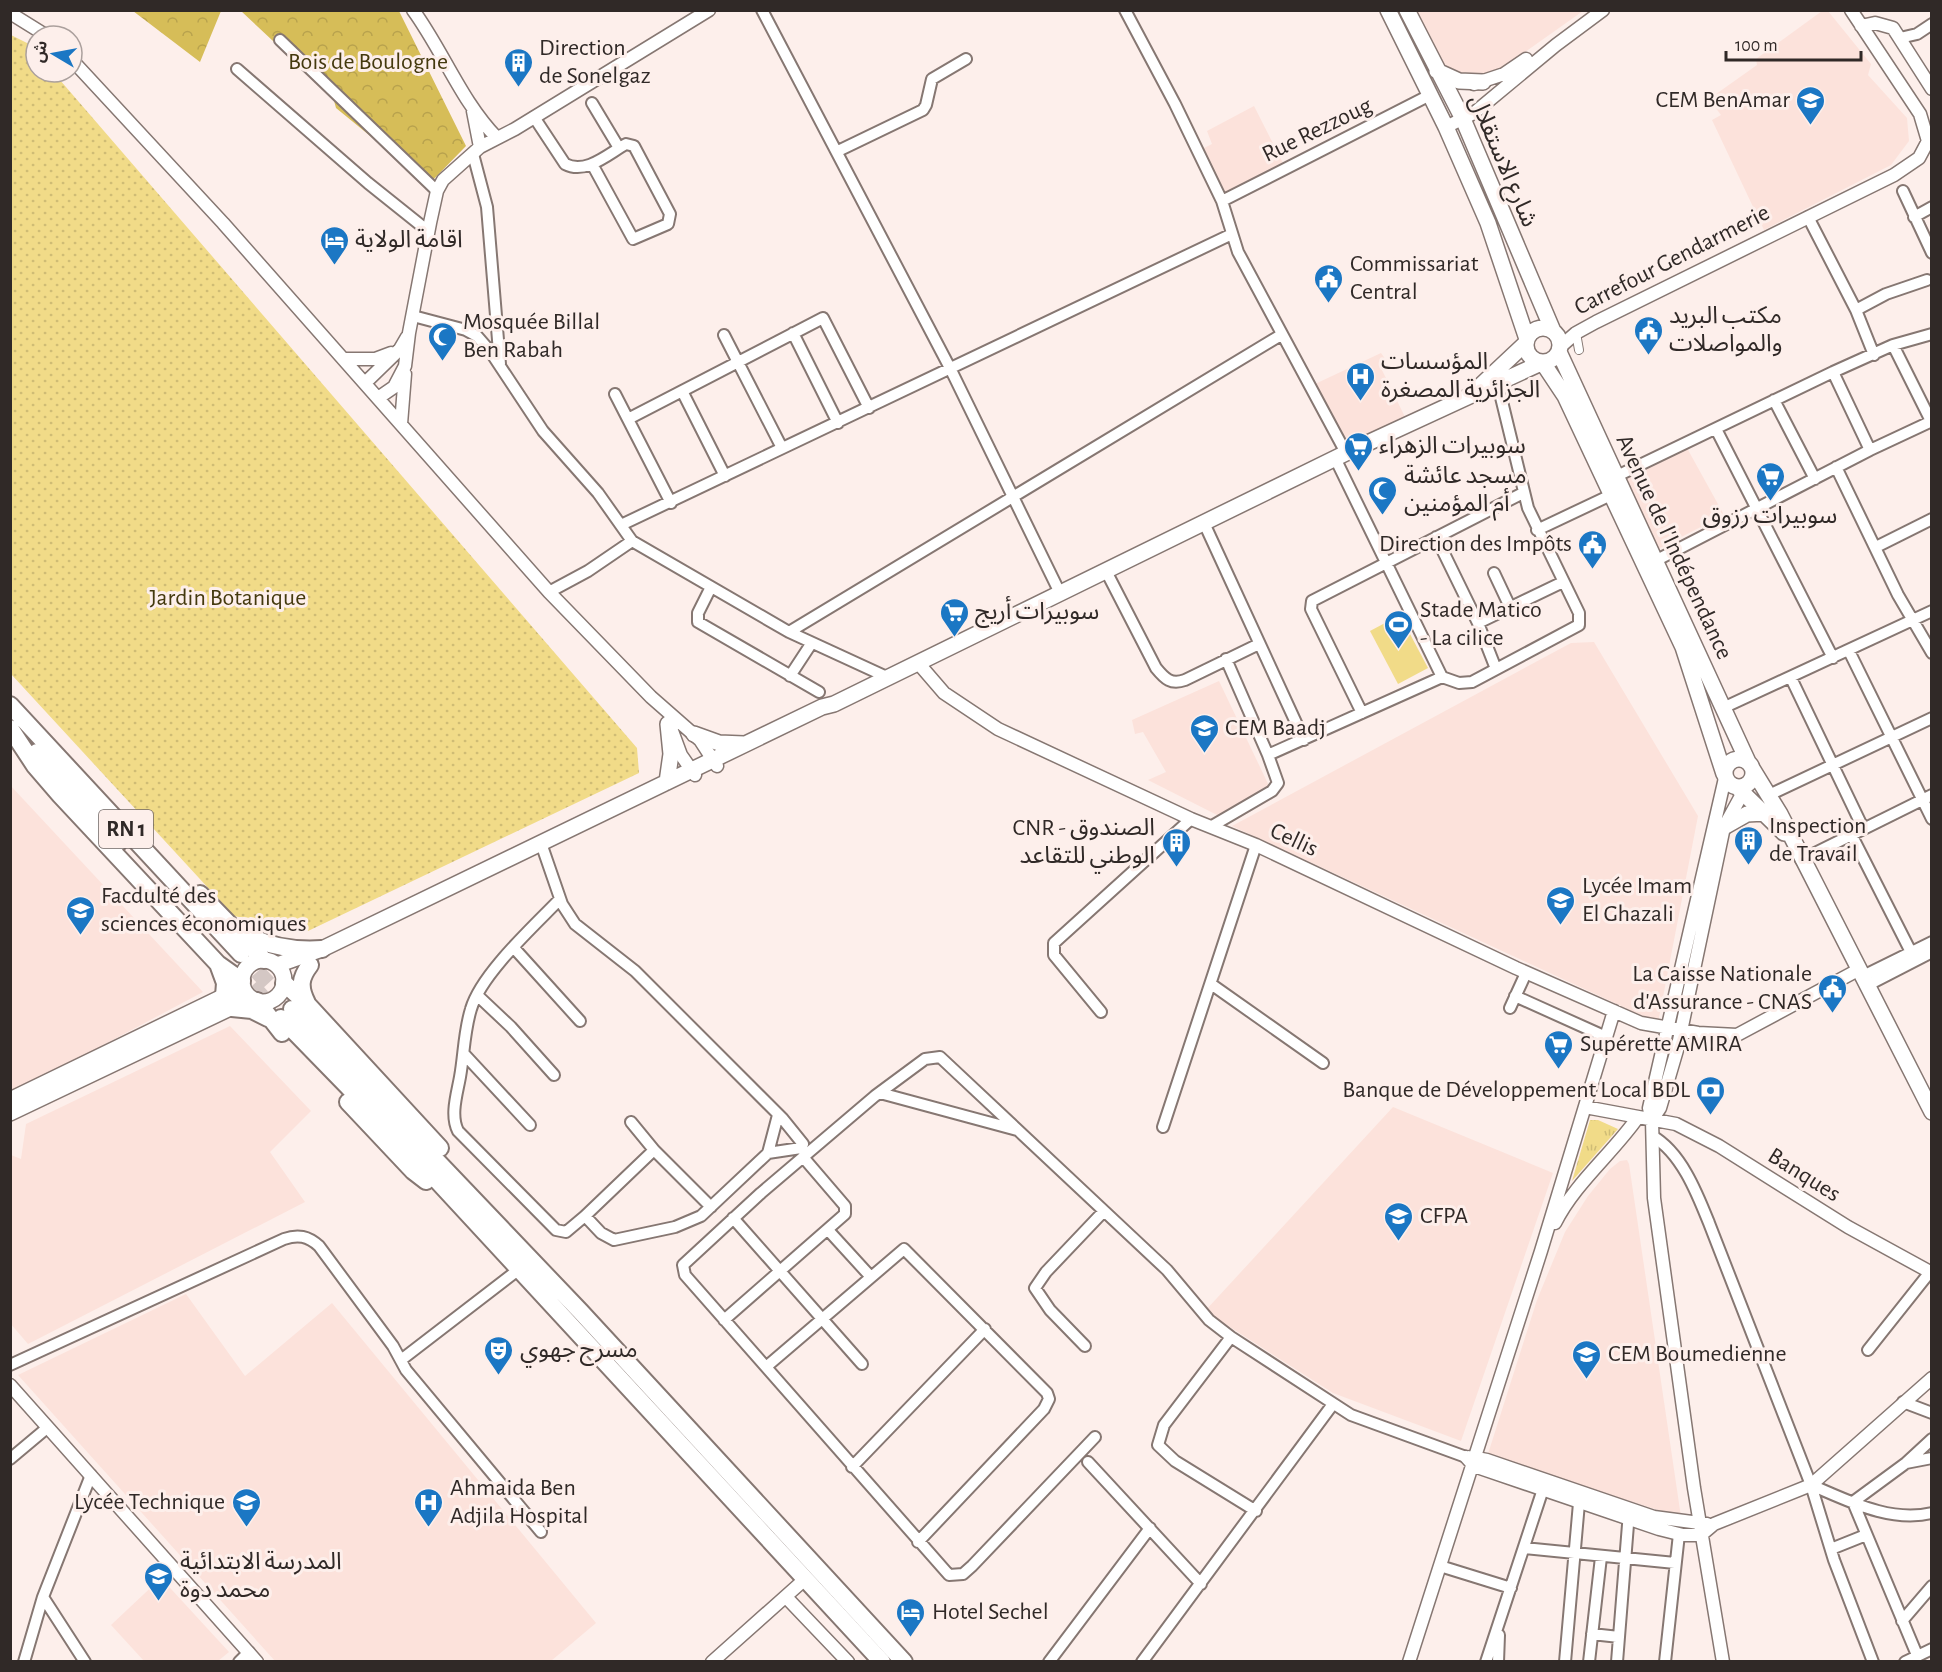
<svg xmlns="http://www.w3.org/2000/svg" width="1942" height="1672" font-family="'Alegreya Sans','Noto Sans Arabic',sans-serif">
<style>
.built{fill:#fce2db}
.grass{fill:url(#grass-tufts)}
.forest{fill:url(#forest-crowns)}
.garden{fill:url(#garden-dots)}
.pitch{fill:#f1db88}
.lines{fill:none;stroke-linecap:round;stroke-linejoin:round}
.trunk-tunnel{stroke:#d4c7c4;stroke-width:16;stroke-dasharray:16 8;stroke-linecap:butt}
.pedestrian-casing{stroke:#867772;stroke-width:10}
.minor-casing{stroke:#867772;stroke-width:14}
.tertiary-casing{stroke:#867772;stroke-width:15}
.secondary-casing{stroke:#867772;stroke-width:18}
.trunk-casing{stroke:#867772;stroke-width:20}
.pedestrian{stroke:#fff;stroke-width:8}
.minor{stroke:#fff;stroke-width:10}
.tertiary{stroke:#fff;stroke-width:12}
.secondary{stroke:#fff;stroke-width:15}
.trunk{stroke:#fff;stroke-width:16}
.labels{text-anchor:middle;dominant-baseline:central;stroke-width:6;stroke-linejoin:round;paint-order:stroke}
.shield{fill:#fdefeb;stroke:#6e6462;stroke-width:1.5}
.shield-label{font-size:22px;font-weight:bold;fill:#302927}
.poi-label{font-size:24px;fill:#302927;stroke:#fdefeb;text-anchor:start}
.park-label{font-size:24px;fill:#44390e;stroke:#fdefeb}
.street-label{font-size:24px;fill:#302927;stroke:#fdefeb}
</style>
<defs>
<pattern id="grass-tufts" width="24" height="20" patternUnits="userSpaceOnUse" patternTransform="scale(1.5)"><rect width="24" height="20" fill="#f1db88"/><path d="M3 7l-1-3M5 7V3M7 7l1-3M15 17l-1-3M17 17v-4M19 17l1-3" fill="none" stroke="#cfbc75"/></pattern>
<pattern id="forest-crowns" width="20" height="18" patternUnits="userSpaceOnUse" patternTransform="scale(1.5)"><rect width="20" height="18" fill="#d6bd58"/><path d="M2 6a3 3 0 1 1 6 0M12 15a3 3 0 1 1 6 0" fill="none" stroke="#b8a24d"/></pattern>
<pattern id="garden-dots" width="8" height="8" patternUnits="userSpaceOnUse" patternTransform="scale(1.5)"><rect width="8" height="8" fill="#f1db88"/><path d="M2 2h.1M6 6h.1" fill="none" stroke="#cfbc75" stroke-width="1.8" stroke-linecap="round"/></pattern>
</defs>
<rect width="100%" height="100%" fill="#fdefeb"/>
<path class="built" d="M1413,11H1583L1490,77L1475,78L1440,67Z
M1822,11H1828L1871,64L1868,75L1907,118L1909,141L1891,165L1764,230L1712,120L1721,115L1709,99L1757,65L1756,59Z
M1254,106L1285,167L1223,196L1202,149L1212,144L1207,131Z
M1381,353L1386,360L1380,366L1405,417L1345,445L1315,384Z
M1687,448L1724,515L1658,549L1623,479Z
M1594,642L1698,816L1658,1023L1232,826L1571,643Z
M1219,681L1270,788L1221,817L1148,780L1166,772L1143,732L1135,734L1132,720Z
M10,785L203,992L11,1094H10Z
M230,1026L311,1111L270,1152L305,1202L28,1344L10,1323L11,1155L21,1159L26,1124Z
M1393,1107L1553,1173L1461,1441L1333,1393L1205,1311Z
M1627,1160L1629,1164L1681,1517L1487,1457L1537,1300L1565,1232L1588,1196L1610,1169L1620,1161Z
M186,1294L245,1376L332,1303L596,1623L551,1661H275L18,1375Z
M161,1578L229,1652L218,1661H144L111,1625Z"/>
<path class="grass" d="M1590,1120H1598L1618,1129L1572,1181Z"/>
<path class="forest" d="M133,11H221L200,62Z
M241,11H399L466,146L429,184L336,108L333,97Z"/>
<path class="garden" d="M11,35L29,44L36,52V72H53L637,748L639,773L308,931L234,916L11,674Z"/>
<path class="pitch" d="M1400,615L1428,668L1398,684L1370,631Z"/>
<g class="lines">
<path class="trunk-tunnel" d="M241,954L292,1009
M236,968L273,1009"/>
<defs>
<path id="pedestrian" d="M1576,333L1579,350"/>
<path id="minor" d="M762,10L950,368L1060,593
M1125,10L1175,104L1222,201L1238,252L1346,453
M1900,38L1917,34L1932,24
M280,40L437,191
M237,69L368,183L428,231
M592,103L619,148
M534,117L565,164C586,175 608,154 626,144L634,146L670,214L668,224L633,239L592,164
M838,151L923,110L926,105L932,79L966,59
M473,154L487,207L500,364
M1903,191L1932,253
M1222,201L1430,95
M1808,217L1856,310L1874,355
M1914,217L1932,207
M1856,310L1886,294L1927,280
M413,316L466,330L477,336L490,351L543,431L598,493L632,541L789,632L889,678
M793,333L838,423
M724,335L782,448
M1893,345L1931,421
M1833,372L1870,450
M682,391L725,476
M615,394L671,503
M1774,400L1815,479
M628,419L823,318L869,408
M1716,429L1833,658
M1335,458L1442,677
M1836,467L1898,595L1932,653
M1617,476L1833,372L1893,345L1932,334
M1204,523L1304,740
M621,525L1232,234
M1537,530L1613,494
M1436,537L1478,623L1496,669
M1876,547L1932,519
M1655,561L1870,450L1932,421
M1106,571L1156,668C1165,679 1171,685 1185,680L1259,644
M1494,573L1510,607
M711,587L698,613V622L819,692
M549,592L588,571L632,541
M1478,623L1563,582
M789,632L1281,335
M1849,651L1932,819
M790,676L811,644
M1791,678L1863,828
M1725,707L1932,611
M1362,713L1311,609L1312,601L1523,493
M1268,755L1442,677L1459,683L1472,682L1579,625V613L1528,508L1498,385
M1769,795L1932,718
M1212,826L1272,791L1278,783L1268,755L1226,659
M1851,834L1915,960
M543,849L562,904L575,924L635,971L782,1118L803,1144L801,1148L768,1153L778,1115
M1801,860L1932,795
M560,899C534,926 481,974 471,1009C464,1031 464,1055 460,1077C457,1094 450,1115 458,1131L556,1230L566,1232L585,1216L601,1233L614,1240L675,1227L701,1216L768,1153
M514,948L580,1021
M1861,977L1932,942
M1211,984L1323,1063
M1866,986L1932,952
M477,995L511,1027L554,1075
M1515,996L1606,1037
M1510,1008L1526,973
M1101,1012L1054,955V943L1191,819
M464,1054L530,1125
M880,1093L1017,1130
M631,1122L654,1150
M1163,1127L1256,845
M1652,1136C1681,1152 1697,1193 1709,1223L1811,1485L1834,1560L1873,1662
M585,1216L654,1150L711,1207
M733,1218L862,1364
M828,1230L870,1276
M724,1320L845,1214V1206L803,1157
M1231,1337L1164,1425L1158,1445L1175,1461L1256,1511
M1085,1346L1050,1310L1035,1288L1046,1272L1104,1211
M1868,1350L1930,1272
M401,1360L518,1270
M10,1365L284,1239C298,1234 308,1236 319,1246L393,1346L406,1370L541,1532
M766,1367L904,1249L1047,1393L1049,1399L1044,1409L918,1542
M1903,1402L1932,1413
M1095,1437L972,1566L963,1574L949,1575L685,1275L683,1265L761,1193L875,1096L925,1059L940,1057L1167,1270L1209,1320L1231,1337L1351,1415L1466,1457
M10,1459L47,1428
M1088,1462L1201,1584
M1906,1463L1932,1458
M852,1467L985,1329
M1811,1485C1849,1501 1890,1523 1932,1513
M1524,1548L1675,1563
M1831,1549L1866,1535
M1440,1566L1511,1588
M43,1597L85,1662
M1902,1621L1932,1586
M1592,1634L1619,1637
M1917,1655L1853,1502L1906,1463L1932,1439
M24,1662L43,1597L91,1475
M239,1662L249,1652
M1049,1662L1150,1528
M1142,1662L1333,1404
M1486,1662L1545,1483
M1498,1662L1499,1635
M1565,1662L1579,1503
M1589,1662L1601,1557
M1617,1662L1629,1512
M1665,1662L1679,1534
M1905,1662L1932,1649"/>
<path id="tertiary" d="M413,10C443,51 461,101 497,138
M10,13L47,36
M1861,26L1875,23L1893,28L1932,89
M72,60L223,223L549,592L651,697L700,740L717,766
M1474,84L1504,74L1526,59
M473,111L480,147
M1446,127L1474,113L1556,45L1603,10
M1560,347L1576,333L1596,322L1894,175L1919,158L1928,141L1920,114L1851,10
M343,359H375L391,353
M365,383L400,349L407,337
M378,398L394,387L405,366L409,333L430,223L437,191L443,180L480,147L515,129L709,10
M401,424L405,374
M919,664L944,693L998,729L1191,819L1256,845L1516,968L1641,1023L1698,1033L1737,1035L1858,970
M671,728L681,755L695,775
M1585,1107L1676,1124L1719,1146L1848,1227L1932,1273
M1652,1120L1660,1108L1677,1050L1724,827L1747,785
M1555,1223C1575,1183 1613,1153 1638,1117
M10,1385L257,1662
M1466,1457L1474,1466L1659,1529L1683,1535H1701L1714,1524L1811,1485L1932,1378
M1471,1457L1487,1460L1654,1517L1707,1524
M786,1597L848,1662
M712,1662L804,1580
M1409,1662L1541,1251L1614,1011
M1723,1662L1694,1488L1654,1198L1652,1120L1649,1108L1725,778"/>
<path id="secondary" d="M1388,10L1446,127L1488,223L1527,339
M1407,10L1463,119L1553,331
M1437,71L1459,81L1483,82
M1526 345a17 17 0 1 1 34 0a17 17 0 1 1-34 0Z
M1559,352L1748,762
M1543,363L1565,396L1683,647L1724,774
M1477,389L1526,343
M694,734L719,743L744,744
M1725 773a14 14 0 1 1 28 0a14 14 0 1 1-28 0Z
M1753,770L1780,814L1932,1112
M667,782L671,754L668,724
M1738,788L1784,833
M1724,827L1747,814L1765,813
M242 981a21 21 0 1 1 42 0a21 21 0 1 1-42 0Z
M277,965L322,949L822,707L834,704L1346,453L1541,363
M10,1100L243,987
M10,1113L251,998"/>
<path id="trunk" d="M10,705L241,954
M10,728L35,766L60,795L218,964L242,981
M37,752L119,842
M200,894L264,960
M245,934C269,947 293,951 322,949
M218,964L225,983L224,996
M284,983L309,1006L440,1148
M257,1001L282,1033
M307,1003C299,987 300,978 310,965
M232,1008L252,1010L268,1018
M292,1009L580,1311L904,1662
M281,1018L395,1135L882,1662
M348,1102L413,1171L426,1181"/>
</defs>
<use href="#pedestrian" class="pedestrian-casing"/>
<use href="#minor" class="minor-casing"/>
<use href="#tertiary" class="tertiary-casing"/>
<use href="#secondary" class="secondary-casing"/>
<use href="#trunk" class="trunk-casing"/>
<use href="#pedestrian" class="pedestrian"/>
<use href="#minor" class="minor"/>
<use href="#tertiary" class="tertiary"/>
<use href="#secondary" class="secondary"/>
<use href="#trunk" class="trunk"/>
</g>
<defs>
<symbol id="building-pin" viewBox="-11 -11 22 30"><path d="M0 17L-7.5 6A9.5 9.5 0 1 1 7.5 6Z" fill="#1b77c4" stroke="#fdefeb"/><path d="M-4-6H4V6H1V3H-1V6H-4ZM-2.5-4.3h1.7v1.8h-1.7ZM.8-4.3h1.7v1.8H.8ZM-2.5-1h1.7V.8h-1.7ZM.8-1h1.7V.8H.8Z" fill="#fff"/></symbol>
<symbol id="school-pin" viewBox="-11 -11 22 30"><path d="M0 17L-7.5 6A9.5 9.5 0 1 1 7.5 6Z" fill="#1b77c4" stroke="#fdefeb"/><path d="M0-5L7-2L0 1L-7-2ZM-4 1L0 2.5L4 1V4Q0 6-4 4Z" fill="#fff"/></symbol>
<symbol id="hotel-pin" viewBox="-11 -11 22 30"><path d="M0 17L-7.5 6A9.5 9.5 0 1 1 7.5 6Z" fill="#1b77c4" stroke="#fdefeb"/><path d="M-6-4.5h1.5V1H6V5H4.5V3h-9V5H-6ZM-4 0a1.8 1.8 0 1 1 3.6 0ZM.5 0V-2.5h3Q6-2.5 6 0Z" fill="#fff"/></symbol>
<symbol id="civic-pin" viewBox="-11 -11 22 30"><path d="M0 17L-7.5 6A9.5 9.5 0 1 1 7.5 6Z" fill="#1b77c4" stroke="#fdefeb"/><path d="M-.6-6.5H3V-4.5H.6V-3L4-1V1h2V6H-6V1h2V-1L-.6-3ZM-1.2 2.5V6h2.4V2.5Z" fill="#fff"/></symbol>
<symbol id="mosque-pin" viewBox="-11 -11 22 30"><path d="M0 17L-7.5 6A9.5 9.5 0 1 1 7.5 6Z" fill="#1b77c4" stroke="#fdefeb"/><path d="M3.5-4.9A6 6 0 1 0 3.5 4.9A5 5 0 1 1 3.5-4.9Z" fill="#fff"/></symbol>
<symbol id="hospital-pin" viewBox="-11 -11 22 30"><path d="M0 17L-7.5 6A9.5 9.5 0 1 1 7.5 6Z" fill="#1b77c4" stroke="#fdefeb"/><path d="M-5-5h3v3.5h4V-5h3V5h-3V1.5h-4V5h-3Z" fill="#fff"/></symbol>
<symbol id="supermarket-pin" viewBox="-11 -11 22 30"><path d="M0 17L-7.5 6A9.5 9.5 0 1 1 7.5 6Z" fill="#1b77c4" stroke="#fdefeb"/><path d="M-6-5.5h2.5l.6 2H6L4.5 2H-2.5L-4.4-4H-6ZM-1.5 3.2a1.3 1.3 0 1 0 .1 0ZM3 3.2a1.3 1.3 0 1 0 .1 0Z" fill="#fff"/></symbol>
<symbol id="stadium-pin" viewBox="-11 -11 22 30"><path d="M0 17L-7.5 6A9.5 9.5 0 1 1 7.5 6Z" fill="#1b77c4" stroke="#fdefeb"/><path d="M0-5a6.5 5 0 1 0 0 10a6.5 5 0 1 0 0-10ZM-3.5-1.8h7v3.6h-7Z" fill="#fff"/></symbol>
<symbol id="university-pin" viewBox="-11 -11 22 30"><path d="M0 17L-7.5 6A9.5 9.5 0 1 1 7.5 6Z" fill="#1b77c4" stroke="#fdefeb"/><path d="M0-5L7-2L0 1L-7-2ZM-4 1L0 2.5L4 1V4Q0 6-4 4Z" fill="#fff"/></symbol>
<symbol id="bank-pin" viewBox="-11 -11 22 30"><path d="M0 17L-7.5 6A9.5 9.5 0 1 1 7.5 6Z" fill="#1b77c4" stroke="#fdefeb"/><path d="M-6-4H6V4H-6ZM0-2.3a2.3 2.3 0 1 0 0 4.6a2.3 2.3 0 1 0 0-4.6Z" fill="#fff"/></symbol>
<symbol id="theatre-pin" viewBox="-11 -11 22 30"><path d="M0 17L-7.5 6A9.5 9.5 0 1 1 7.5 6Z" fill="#1b77c4" stroke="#fdefeb"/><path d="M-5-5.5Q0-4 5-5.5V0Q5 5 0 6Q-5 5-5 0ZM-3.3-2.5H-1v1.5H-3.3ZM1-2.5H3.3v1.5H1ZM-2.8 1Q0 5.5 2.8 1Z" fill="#fff"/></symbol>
</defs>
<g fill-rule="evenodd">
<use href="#building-pin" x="502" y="46" width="33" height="45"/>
<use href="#school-pin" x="1794" y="84" width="33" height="45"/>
<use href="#hotel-pin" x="318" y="224" width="33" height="45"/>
<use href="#civic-pin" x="1312" y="262" width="33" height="45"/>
<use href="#civic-pin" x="1632" y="314" width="33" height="45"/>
<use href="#mosque-pin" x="426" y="320" width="33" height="45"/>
<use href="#hospital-pin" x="1344" y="360" width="33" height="45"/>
<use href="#supermarket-pin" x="1342" y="430" width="33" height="45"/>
<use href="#supermarket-pin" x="1754" y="460" width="33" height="45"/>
<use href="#mosque-pin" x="1366" y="474" width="33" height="45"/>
<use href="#civic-pin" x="1576" y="528" width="33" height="45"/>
<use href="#supermarket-pin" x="938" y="596" width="33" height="45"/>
<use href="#stadium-pin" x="1382" y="608" width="33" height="45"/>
<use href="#school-pin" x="1188" y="712" width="33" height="45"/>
<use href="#building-pin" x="1732" y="824" width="33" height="45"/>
<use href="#building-pin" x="1160" y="826" width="33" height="45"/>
<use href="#school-pin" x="1544" y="884" width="33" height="45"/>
<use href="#university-pin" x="64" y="894" width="33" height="45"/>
<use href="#civic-pin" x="1816" y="972" width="33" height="45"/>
<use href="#supermarket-pin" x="1542" y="1028" width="33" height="45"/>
<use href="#bank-pin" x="1694" y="1074" width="33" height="45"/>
<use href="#university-pin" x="1382" y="1200" width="33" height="45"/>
<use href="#theatre-pin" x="482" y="1334" width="33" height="45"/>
<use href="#school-pin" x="1570" y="1338" width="33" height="45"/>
<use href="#school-pin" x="230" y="1486" width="33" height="45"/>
<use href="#hospital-pin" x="412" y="1486" width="33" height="45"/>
<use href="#school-pin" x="142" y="1560" width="33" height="45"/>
<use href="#hotel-pin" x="894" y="1596" width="33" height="45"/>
</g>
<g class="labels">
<rect class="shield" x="99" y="810" width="54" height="38" rx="4.5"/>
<g class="shield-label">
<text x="126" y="829">RN 1</text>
</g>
<g class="poi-label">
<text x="539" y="48">Direction<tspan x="539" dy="28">de Sonelgaz</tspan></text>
<text x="1790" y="100" text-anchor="end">CEM BenAmar</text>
<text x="355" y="240">اقامة الولاية</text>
<text x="1350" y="264">Commissariat<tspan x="1350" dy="28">Central</tspan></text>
<text x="1669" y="316">مكتب البريد<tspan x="1669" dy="28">والمواصلات</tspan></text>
<text x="463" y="322">Mosquée Billal<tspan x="463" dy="28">Ben Rabah</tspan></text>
<text x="1381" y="362">المؤسسات<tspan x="1381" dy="28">الجزائرية المصغرة</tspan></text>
<text x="1379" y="446">سوبيرات الزهراء</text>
<text x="1404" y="476">مسجد عائشة<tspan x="1404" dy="28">أم المؤمنين</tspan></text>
<text x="1770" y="516" text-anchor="middle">سوبيرات رزوق</text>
<text x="1572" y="544" text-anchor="end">Direction des Impôts</text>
<text x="1420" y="610">Stade Matico<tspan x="1420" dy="28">- La cilice</tspan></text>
<text x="975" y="612">سوبيرات أريج</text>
<text x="1225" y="728">CEM Baadj</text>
<text x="1769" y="826">Inspection<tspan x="1769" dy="28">de Travail</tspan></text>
<text x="1155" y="828" text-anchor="end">CNR - الصندوق<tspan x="1155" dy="28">الوطني للتقاعد</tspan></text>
<text x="1582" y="886">Lycée Imam<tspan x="1582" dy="28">El Ghazali</tspan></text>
<text x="101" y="896">Facdulté des<tspan x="101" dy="28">sciences économiques</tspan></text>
<text x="1812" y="974" text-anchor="end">La Caisse Nationale<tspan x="1812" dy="28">d'Assurance - CNAS</tspan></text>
<text x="1580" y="1044">Supérette AMIRA</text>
<text x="1690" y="1090" text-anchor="end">Banque de Développement Local BDL</text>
<text x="1420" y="1216">CFPA</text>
<text x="520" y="1350">مسرح جهوي</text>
<text x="1608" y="1354">CEM Boumedienne</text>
<text x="450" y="1488">Ahmaida Ben<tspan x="450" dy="28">Adjila Hospital</tspan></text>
<text x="225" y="1502" text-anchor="end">Lycée Technique</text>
<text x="180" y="1562">المدرسة الابتدائية<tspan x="180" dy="28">محمد دوة</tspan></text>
<text x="932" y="1612">Hotel Sechel</text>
</g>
<g class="park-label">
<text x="368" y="62">Bois de Boulogne</text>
<text x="228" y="598">Jardin Botanique</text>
</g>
<g class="street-label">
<text transform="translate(1317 130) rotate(-26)">Rue Rezzoug</text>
<text transform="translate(1503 161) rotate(67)">شارع الاستقلال</text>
<text transform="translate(1672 260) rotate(-27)">Carrefour Gendarmerie</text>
<text transform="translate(1674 547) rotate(65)">Avenue de l'Indépendance</text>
<text transform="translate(1294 840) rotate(25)">Cellis</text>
<text transform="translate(1804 1175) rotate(32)">Banques</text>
</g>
</g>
<rect width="1942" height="1672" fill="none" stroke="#302927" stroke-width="24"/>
<g transform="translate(54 54) rotate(280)"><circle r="28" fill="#fdefeb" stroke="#aba09d" stroke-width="1.5"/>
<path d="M0-4.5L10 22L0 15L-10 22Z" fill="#1b77c4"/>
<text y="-9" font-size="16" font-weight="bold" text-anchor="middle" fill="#302927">ش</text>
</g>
<path d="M1726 51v9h135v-9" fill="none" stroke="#302927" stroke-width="3"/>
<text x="1735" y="51" font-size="18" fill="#302927" stroke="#fdefeb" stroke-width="4.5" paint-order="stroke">100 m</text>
</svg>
